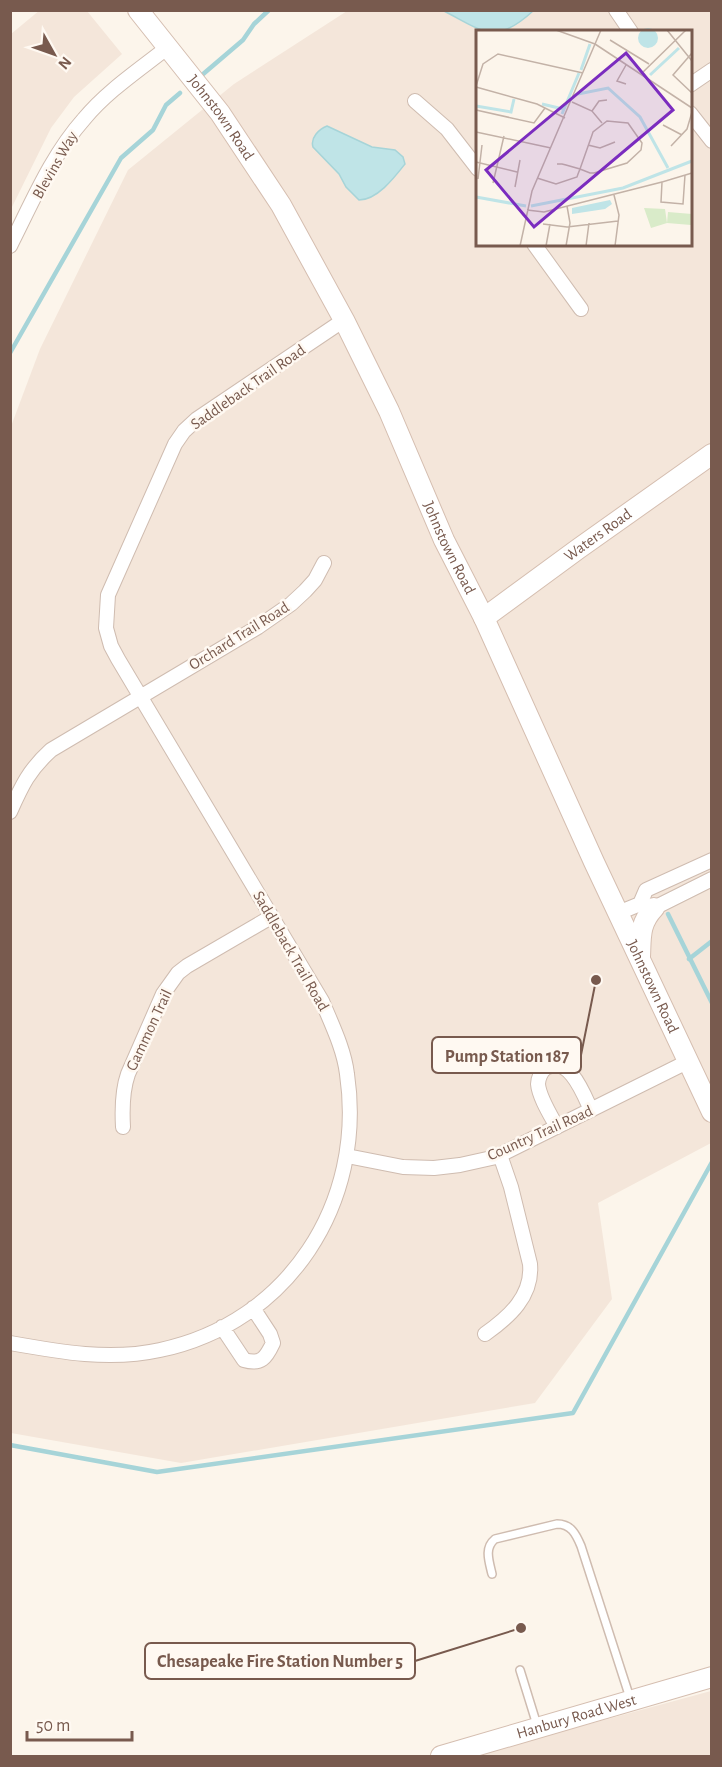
<svg xmlns="http://www.w3.org/2000/svg" width="722" height="1767" font-family="'Alegreya Sans',sans-serif">
<style>
.residential{fill:#f4e6da;fill-rule:evenodd}
.water{fill:#bfe4e7;stroke:#a6d4d8;stroke-width:1.5}
.lines{fill:none;stroke-linecap:round;stroke-linejoin:round}
.stream{stroke:#a6d4d8;stroke-width:4.5}
.lane-casing{stroke:#cfbcb0;stroke-width:10}
.street-casing{stroke:#cfbcb0;stroke-width:16}
.secondary-casing{stroke:#d5beb0;stroke-width:22}
.lane{stroke:#fff;stroke-width:7}
.street{stroke:#fff;stroke-width:14}
.secondary{stroke:#fff;stroke-width:20}
.labels{text-anchor:middle;dominant-baseline:central;stroke-width:5;stroke-linejoin:round;paint-order:stroke}
.street-label{font-size:16px;fill:#785a4e;stroke:#fff9f2}
.inset-river{fill:none;stroke:#bfe4e7;stroke-width:3}
.inset-road{fill:none;stroke:#c3b2a7;stroke-width:1.5}
.view{fill:#7b2cbf;fill-opacity:0.15;stroke:#7b2cbf;stroke-width:3}
.inset-edge{fill:none;stroke:#785a4e;stroke-width:3}
.leader{fill:none;stroke:#785a4e;stroke-width:2}
.callout-dot{fill:#785a4e;stroke:#fff9f2;stroke-width:2}
.callout{fill:#fff9f2;stroke:#785a4e;stroke-width:2}
.callout-label{font-size:18px;text-anchor:middle;font-weight:bold;fill:#785a4e}
</style>
<rect width="100%" height="100%" fill="#fcf5eb"/>
<path class="residential" d="M40,10L87,11L122,54L74,97L51,128L11,209V34Z
M347,11H711V1143L598,1203L612,1299L535,1403L181,1463L11,1433L10,429L40,349L128,170L234,84ZM478,32H690V244H478Z
M711,1691V1756H471Z"/>
<path class="water" d="M444,11H533C495,46 483,31 444,11Z
M327,126L372,147L395,150L403,157L405,164C394,178 377,200 359,200L346,187L339,174L313,147C310,138 319,129 327,126Z"/>
<g class="lines">
<path class="stream" d="M202,75L243,40L254,24L269,10
M10,353L121,158L153,130L166,105L180,93
M668,914L712,1003
M689,959L712,941
M10,1445L157,1472L573,1413L712,1162"/>
<defs>
<path id="lane" d="M492,1574C489,1561 484,1548 495,1539L557,1524C571,1524 576,1534 581,1546L630,1698
M520,1670L537,1725"/>
<path id="street" d="M616,10L631,32
M690,85L712,70
M415,101L447,129L478,169
M690,113L712,141
M534,244L581,309
M10,246C32,203 51,156 84,119C107,91 139,70 168,47
M10,812C22,785 29,770 51,750L258,627L291,604L305,591L315,580L324,563
M640,904L646,890L712,860
M618,913L640,904L654,908L712,879
M123,1127C122,1109 122,1091 128,1074L163,994L178,973L187,966L271,917
M557,1127C551,1116 539,1097 538,1084C538,1079 541,1071 546,1068C569,1054 584,1095 591,1110
M347,1156L403,1167L434,1168L460,1165L496,1157L687,1062
M222,1327L244,1360C261,1365 266,1358 273,1343L270,1334L253,1308
M485,1334C509,1317 533,1296 530,1264L511,1187L500,1155
M10,1343C60,1352 110,1361 160,1350C288,1323 366,1203 347,1074C344,1049 332,1025 322,1001L118,659L111,646L106,628L108,595L175,444L184,431L197,419L344,320"/>
<g id="secondary">
<path id="s1" d="M138,10L220,113L281,205L344,320L389,411L444,540L484,618L594,862L712,1112"/>
<path id="s2" d="M484,618L578,549L712,454"/>
<path d="M640,957C641,937 639,924 654,908"/>
<path id="s3" d="M441,1756L712,1677"/>
</g>
</defs>
<use href="#lane" class="lane-casing"/>
<use href="#street" class="street-casing"/>
<use href="#secondary" class="secondary-casing"/>
<use href="#lane" class="lane"/>
<use href="#street" class="street"/>
<use href="#secondary" class="secondary"/>
</g>
<g class="labels">
<g class="street-label">
<text stroke="none"><textPath href="#s1" startOffset="136">Johnstown Road</textPath></text>
<text transform="translate(55 165) rotate(-60)">Blevins Way</text>
<text transform="translate(248 387) rotate(-35)">Saddleback Trail Road</text>
<text stroke="none"><textPath href="#s2" startOffset="141">Waters Road</textPath></text>
<text stroke="none"><textPath href="#s1" startOffset="624">Johnstown Road</textPath></text>
<text transform="translate(239 636) rotate(-32)">Orchard Trail Road</text>
<text transform="translate(291 951) rotate(60)">Saddleback Trail Road</text>
<text stroke="none"><textPath href="#s1" startOffset="1108">Johnstown Road</textPath></text>
<text transform="translate(149 1030) rotate(-65)">Gammon Trail</text>
<text transform="translate(540 1133) rotate(-24)">Country Trail Road</text>
<text stroke="none"><textPath href="#s3" startOffset="141">Hanbury Road West</textPath></text>
</g>
</g>
<g transform="translate(476 30)">
<rect width="216" height="216" fill="#fcf5eb"/>
<path d="M168,178L189,179L191,193L192,182L216,184L215,195L191,193L175,198Z" fill="#d9ebc9"/>
<path d="M162 8a10 10 0 1 1 20 0a10 10 0 1 1-20 0ZM134,170L136,174L129,179L96,184V178Z" fill="#bfe4e7"/>
<path class="inset-river" d="M105,40L114,14M174,45L203,18M102,64L132,58L164,87L192,138M66,74L87,79M0,76L35,82L38,69M86,84L103,43M0,167L50,176M55,176L147,158L216,131"/>
<path class="inset-road" d="M80,0L119,14M191,0L216,31M134,10L173,34M119,14L216,78M216,23L197,45L216,63M165,44L210,0M150,54L141,51L150,35M0,56L7,34L22,24L107,43M0,57L61,74L89,88M96,72L116,81L126,93M0,80L58,93L69,78M116,81L123,71L131,70M187,95L206,105M0,102L75,118M112,115L124,118L139,112M195,116L211,99L216,82M0,132L41,142M209,145L207,174L185,172L186,152L216,143M61,148L80,154L101,147L102,144L104,139L116,105L117,102L131,91L152,93L166,113L165,120L151,133L118,143H114L104,139L90,135L86,134H81M2,149L6,115M17,153L28,106M39,157L44,130M138,165L143,185L139,216M51,180L68,182L186,152M67,194L91,197L142,191M44,216L56,161L125,0M70,216L74,194M90,216L94,193L91,176M110,216L113,193"/>
<path class="view" d="M150,23L197,80L58,197L10,140Z"/>
<rect width="216" height="216" class="inset-edge"/>
</g>
<path class="leader" d="M596 980L581 1055M521 1628L415 1661"/>
<g class="callout-dot">
<circle cx="596" cy="980" r="6"/>
<circle cx="521" cy="1628" r="6"/>
</g>
<g class="callout">
<rect x="432" y="1037" width="149" height="36" rx="6"/>
<rect x="145" y="1643" width="270" height="36" rx="6"/>
</g>
<g class="callout-label">
<text x="507" y="1062">Pump Station 187</text>
<text x="280" y="1667">Chesapeake Fire Station Number 5</text>
</g>
<rect width="722" height="1767" fill="none" stroke="#785a4e" stroke-width="24"/>
<g transform="translate(54 54) rotate(130)" stroke="#fff9f2" stroke-width="4.5" paint-order="stroke">
<path d="M0-4.5L10 22L0 15L-10 22Z" fill="#785a4e"/>
<text y="-9" font-size="16" font-weight="bold" text-anchor="middle" fill="#785a4e">N</text>
</g>
<path d="M27 1731v9h105v-9" fill="none" stroke="#785a4e" stroke-width="3"/>
<text x="36" y="1731" font-size="18" fill="#785a4e" stroke="#fff9f2" stroke-width="4.5" paint-order="stroke">50 m</text>
</svg>
